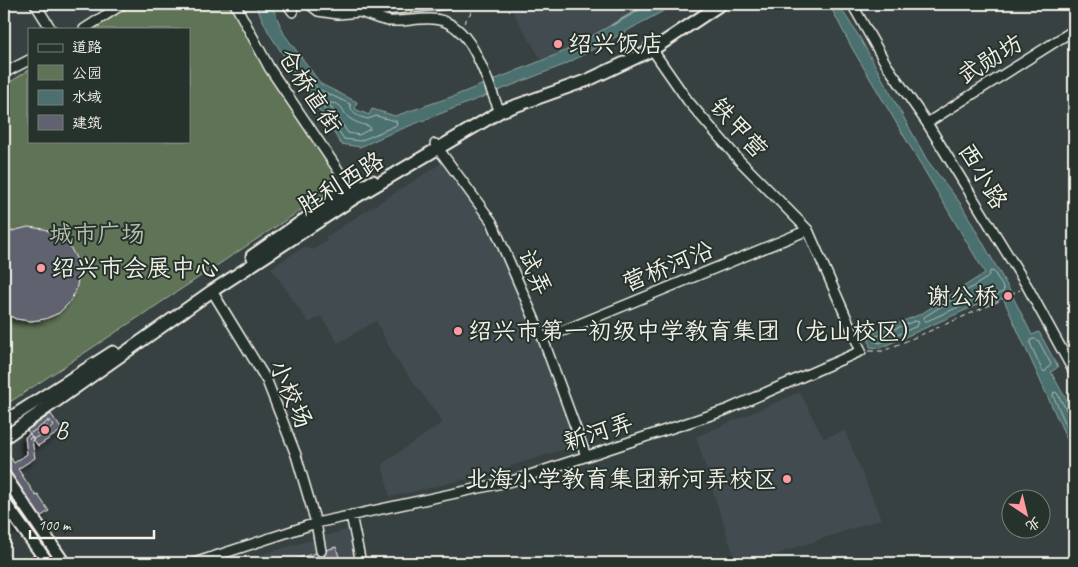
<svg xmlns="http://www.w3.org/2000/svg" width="1078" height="567" font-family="Caveat,'LXGW WenKai TC',sans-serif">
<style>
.built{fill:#434b4f}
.green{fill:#5f7357;stroke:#aab2a0}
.water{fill:#4b706f;stroke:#8fa49f}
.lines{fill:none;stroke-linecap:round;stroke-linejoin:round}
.shore{stroke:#b0bdb8;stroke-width:1}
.stream{stroke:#8fa49f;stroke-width:2.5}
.building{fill:#60626f;stroke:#f4f1e8;filter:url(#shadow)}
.minor-casing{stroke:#f4f1e8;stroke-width:12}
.major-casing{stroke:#f4f1e8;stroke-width:15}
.path{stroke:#f4f1e8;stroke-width:1;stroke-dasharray:5 4;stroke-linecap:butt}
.minor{stroke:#26332d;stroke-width:9}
.major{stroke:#26332d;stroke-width:11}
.poi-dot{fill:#ff9aa2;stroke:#26332d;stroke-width:2}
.labels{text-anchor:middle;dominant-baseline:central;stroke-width:4;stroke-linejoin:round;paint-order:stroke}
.poi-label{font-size:24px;fill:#f4f1e8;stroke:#26332d;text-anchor:start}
.street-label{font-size:24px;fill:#f4f1e8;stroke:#26332d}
.park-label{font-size:24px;fill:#b8bfae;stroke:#26332d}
</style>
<defs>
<filter id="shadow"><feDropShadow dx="-4" dy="4" stdDeviation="2.5" flood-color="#0009"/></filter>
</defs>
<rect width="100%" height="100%" fill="#374141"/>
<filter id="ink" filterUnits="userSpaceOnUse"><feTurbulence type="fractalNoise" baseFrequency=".02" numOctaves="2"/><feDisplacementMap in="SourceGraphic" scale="10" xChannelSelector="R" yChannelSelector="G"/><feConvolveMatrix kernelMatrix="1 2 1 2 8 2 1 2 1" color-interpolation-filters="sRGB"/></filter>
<g filter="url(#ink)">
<path class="built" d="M508,4H661L543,63Z
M445,161L492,222L577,445L480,476L390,497L382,464L443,422L394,356L376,321L338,343L321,316L309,323L271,268L304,247L313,250L327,241L325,237Z
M800,392L823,438L845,431L881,519L750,563H736L696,437Z
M349,529L357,563H233Z"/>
<path class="green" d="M131,4H235L348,179L4,406V86L29,70V141H189V29H93Z"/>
<path class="water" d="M255,4H271L284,34L321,84L357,102L355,109L369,115L372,109L395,116L454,96L563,52L649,4H676L566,64L389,134L360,147L341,144L269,33Z
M829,4H838L860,38L927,160L961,204L1009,289L1032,335L1039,332L1058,367L1051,372L1072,410L1074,419V455L1003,298L988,304L986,301L880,348L870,347L868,335L921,314L985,273L852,48Z"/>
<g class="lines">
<path class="shore" d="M308,78L311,79L318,89L350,104C352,115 357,116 368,119L376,116L396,121L397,125L360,141L344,139L307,82Z
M330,103C344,103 341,111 349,118C354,122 363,125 369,126L370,129L359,135L348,133L330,106Z
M991,271L994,272L1004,289L1003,292L991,297L983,296L927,321H924V317L987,278Z
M915,321L919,322L917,326L880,343L874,341L875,337Z
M1034,339L1038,340L1051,364L1045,372L1042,370L1030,343L1031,340Z
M1074,415L1068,413L1057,393L1054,392L1053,395L1074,443"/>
<path class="stream" d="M612,25L642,8"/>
</g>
<path class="building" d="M28,227L44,229L59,236L70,247L77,260L79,275L76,290L69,303L59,313L45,319L31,321L16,319L4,313V237L12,231Z
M51,414L62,430L38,446L27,430Z
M50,420L54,426L32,440L35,458L18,469L36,496L38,495L49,511L19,531L4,503V446L14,463L27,454L25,437Z
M336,547L341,563H282Z"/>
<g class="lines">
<defs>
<path id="minor" d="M35,4L51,29
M235,4L270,69L353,192
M287,4L293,12
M309,4L318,11L338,14L450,4
M852,4L886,64L927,123L1027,286L1074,372
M360,12C369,15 380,20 389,21C404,22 418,18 432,19C472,20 485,78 498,107
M84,29L123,4
M4,73L29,60
M927,123L1074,30
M435,144L492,222L543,339L586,456
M212,291L267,381L296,455L316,523L321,551
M543,339L808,230
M351,515L361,563
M194,563L316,523L512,481L726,410L861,351L808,230L739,160L688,101L649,45"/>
<path id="major" d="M252,256L350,188L368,184L373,181
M4,422L113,352
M4,438L212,291L356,197L501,111L588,80L652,50L721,4
M4,475L64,563
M4,502L48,563"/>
</defs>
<use href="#minor" class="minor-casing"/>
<use href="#major" class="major-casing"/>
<path class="path" d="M464,23L472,11L473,4
M869,351H883L995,303L1020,290
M29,439L50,424L47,420"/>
<use href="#minor" class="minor"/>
<use href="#major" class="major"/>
</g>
</g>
<g class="poi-dot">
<circle cx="558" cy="44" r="5"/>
<circle cx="41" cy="268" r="5"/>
<circle cx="1008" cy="296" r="5"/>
<circle cx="458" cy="331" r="5"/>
<circle cx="45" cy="430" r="5"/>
<circle cx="787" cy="479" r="5"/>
</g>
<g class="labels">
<g class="poi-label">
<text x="568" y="44">绍兴饭店</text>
<text x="51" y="268">绍兴市会展中心</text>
<text x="998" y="296" text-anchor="end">谢公桥</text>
<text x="468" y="331">绍兴市第一初级中学教育集团（龙山校区）</text>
<text x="55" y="430">B</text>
<text x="777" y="479" text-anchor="end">北海小学教育集团新河弄校区</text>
</g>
<g class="street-label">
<text transform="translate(990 59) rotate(-32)">武勋坊</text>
<text transform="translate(310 91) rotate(57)">仓桥直街</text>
<text transform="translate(739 128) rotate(48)">铁甲营</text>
<text transform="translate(983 176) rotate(59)">西小路</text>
<text transform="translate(341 183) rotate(-32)">胜利西路</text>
<text transform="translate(668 266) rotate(-22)">营桥河沿</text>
<text transform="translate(535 272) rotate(67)">试弄</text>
<text transform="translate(291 394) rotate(66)">小校场</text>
<text transform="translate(598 432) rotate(-18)">新河弄</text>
</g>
<g class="park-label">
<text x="97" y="234">城市广场</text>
</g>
</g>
<rect width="1078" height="567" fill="none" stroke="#26332d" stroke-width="20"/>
<rect x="10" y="10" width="1058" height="547" fill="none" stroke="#f4f1e8" stroke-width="2" filter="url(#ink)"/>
<rect x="28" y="28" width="162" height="115" fill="#26332d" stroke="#787f78"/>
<rect x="38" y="44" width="25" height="8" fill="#26332d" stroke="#787f78"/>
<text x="72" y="52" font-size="15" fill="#f4f1e8">道路</text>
<rect x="38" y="65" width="25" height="15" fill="#5f7357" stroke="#787f78"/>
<text x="72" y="78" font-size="15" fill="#f4f1e8">公园</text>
<rect x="38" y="90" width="25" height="15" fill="#4b706f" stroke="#787f78"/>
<text x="72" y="102" font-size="15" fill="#f4f1e8">水域</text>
<rect x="38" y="115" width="25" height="15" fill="#60626f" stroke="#787f78"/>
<text x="72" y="128" font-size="15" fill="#f4f1e8">建筑</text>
<g transform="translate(1026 514) rotate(145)"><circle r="24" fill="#26332d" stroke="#787f78"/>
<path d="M0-4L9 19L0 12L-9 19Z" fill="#ff9aa2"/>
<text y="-8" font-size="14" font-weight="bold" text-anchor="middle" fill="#f4f1e8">北</text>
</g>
<path d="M30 530v8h124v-8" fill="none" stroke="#f4f1e8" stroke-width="2.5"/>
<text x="38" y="530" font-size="15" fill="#f4f1e8" stroke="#26332d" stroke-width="4" paint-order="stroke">100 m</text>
</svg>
